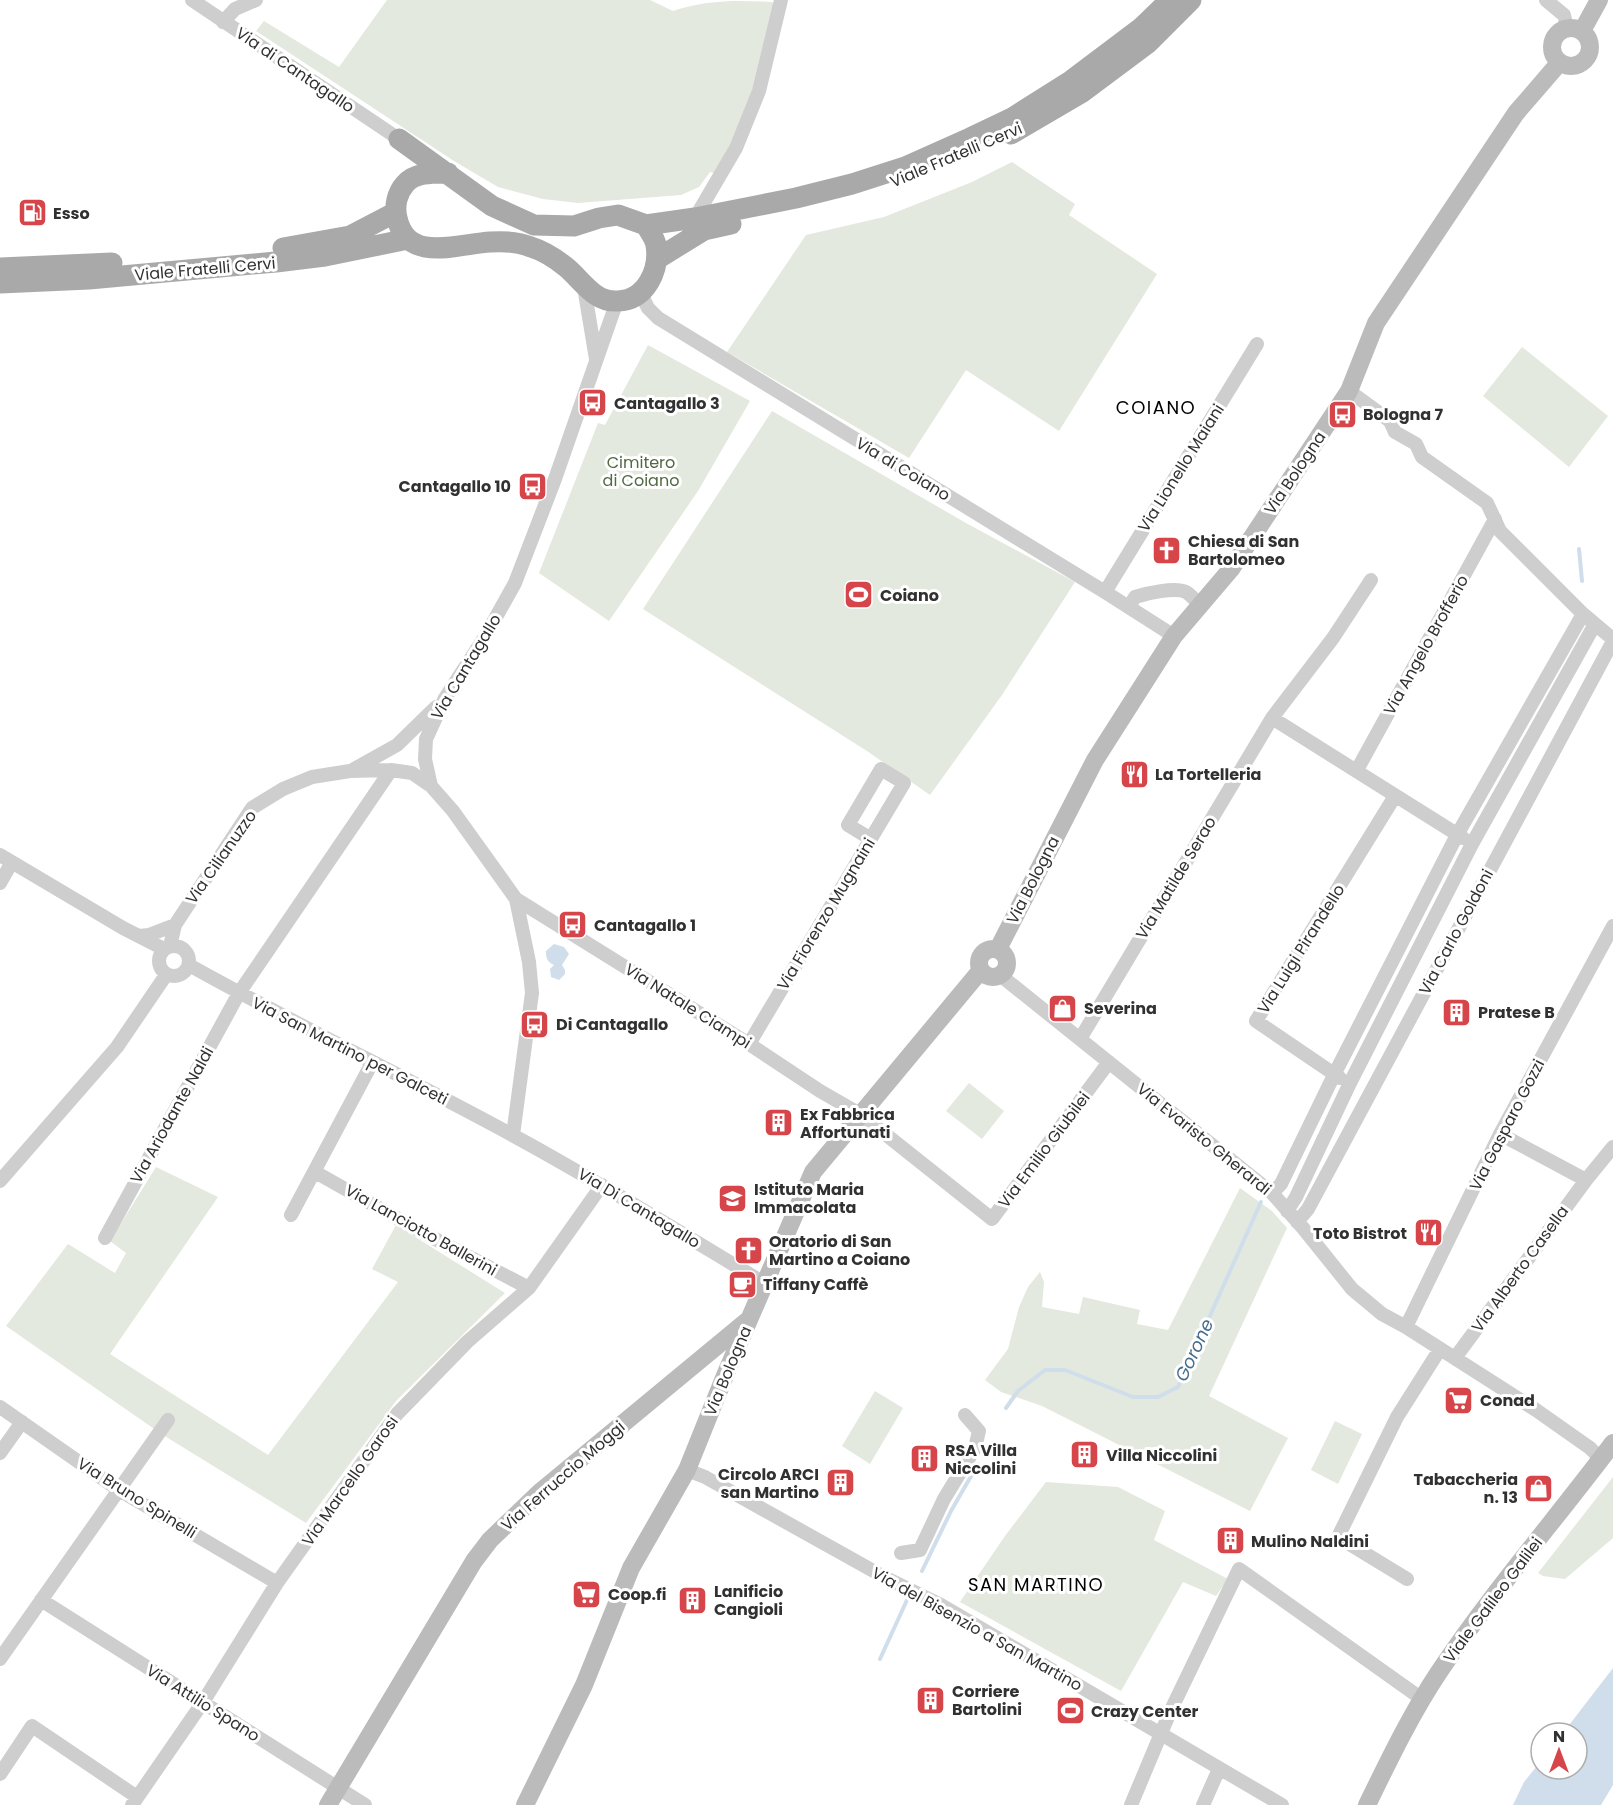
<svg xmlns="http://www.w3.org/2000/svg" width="1613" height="1805" font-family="Poppins,sans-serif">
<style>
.green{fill:#e3e9de}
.water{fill:#cfdeea}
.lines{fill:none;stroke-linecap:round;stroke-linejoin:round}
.stream{stroke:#cfdeea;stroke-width:4}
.street{stroke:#cecece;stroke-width:14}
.secondary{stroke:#bbb;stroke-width:18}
.primary{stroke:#a9a9a9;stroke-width:21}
.labels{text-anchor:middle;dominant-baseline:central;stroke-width:6;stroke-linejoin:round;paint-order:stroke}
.street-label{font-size:16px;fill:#313131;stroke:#fff}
.poi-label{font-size:16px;font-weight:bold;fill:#313131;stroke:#fff;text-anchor:start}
.park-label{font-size:16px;fill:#526942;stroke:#fff}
.neighbourhood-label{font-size:18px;letter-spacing:1.5px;fill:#000;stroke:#fff}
.water-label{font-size:18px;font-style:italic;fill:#456e8d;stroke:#fff}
</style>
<rect width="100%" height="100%" fill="#fff"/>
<path class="green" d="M387,0H650L673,11C706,0 736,0 772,2L775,6C759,67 749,120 714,173L710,172L699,187L681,195L578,203L543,199L498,187L454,161L256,31L264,21L339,67Z
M1012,162L1075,204L1069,215L1157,274L1059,431L966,370L909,458L727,352L806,235L884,217L972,182Z
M648,345L750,401L698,491L609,621L539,573L598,423L605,425Z
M1522,347L1608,416L1569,467L1483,396Z
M772,411L966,523L1075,582L1002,695L930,795L867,751L643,609Z
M969,1083L1004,1111L982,1139L946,1111Z
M156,1167L218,1197L110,1354L268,1455L398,1282L372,1269L396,1225L505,1293L396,1401L306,1523L163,1435L6,1326L68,1244L115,1273L126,1253L110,1241Z
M1240,1188L1272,1211L1287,1228L1209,1396L1288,1438L1250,1511L1042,1406L1001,1392L985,1380L1008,1349L1019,1307L1028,1287L1040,1272L1044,1282L1042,1307L1079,1314L1083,1297L1140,1310L1137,1324L1168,1330Z
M875,1391L903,1408L870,1464L842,1446Z
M1335,1421L1362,1434L1338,1484L1311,1470Z
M1613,1477V1538L1565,1579L1543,1576L1538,1573Z
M1046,1482L1118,1487L1165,1511L1154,1540L1228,1579L1216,1596L1183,1582L1121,1691L960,1602L1005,1536Z"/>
<path class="water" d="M554,944L564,947L569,954L562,965L565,970V974L559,980L551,977L550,969L554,965C547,962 546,958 546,951Z
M1613,1668V1785L1601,1805H1513L1524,1782L1541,1761V1769H1577V1733H1563Z"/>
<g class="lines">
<path class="stream" d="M1579,549L1582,581
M1006,1408L1018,1391L1045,1370H1065L1133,1397H1158L1178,1387L1261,1202
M922,1571L951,1511L978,1464
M880,1659L907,1600"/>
<path class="street" d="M192,0L399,139
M1546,0L1564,15L1567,28
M223,22L235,9L256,0
M695,218L736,148L759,91L781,0
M584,287L596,359
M641,294L648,308L658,318L1105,592L1174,636
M1349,391L1390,421L1395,432L1416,444L1422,457L1487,503L1500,531L1583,614L1613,639
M1105,592L1257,344
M1129,607L1135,597C1147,593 1175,587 1186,592C1191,595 1197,602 1201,606
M1272,718L1333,638L1371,580
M354,769L397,745L436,707
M1357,770L1495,519
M0,855L123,928L164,949
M0,883L12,862
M516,899L749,1044L820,1091L860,1114L992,1219L1109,1062
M139,936L149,935L175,925
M159 961a15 15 0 1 1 30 0a15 15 0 1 1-30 0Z
M170,946L175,925L252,808L283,789L312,777L350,771L391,770L412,773L431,786
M189,965C296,1025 406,1077 514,1136C599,1182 681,1233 764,1283
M1000,975L1272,1193L1303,1228L1352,1289L1382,1314L1406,1327L1536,1410L1590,1448L1601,1459
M1080,1039L1272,718L1463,838
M749,1044L904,783L881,769L848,825L871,839
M1340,1078L1256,1021L1395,796
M1500,1134L1586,1180
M513,1135L532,993L529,962L516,899L453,811L431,786L425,759L426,739L445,698L486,635L515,583L555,479L617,301
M315,1172L418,1230L529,1288
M0,1181L117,1047L166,975
M1272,1193L1281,1184L1334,1075L1457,835L1583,614
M1287,1211L1296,1197L1350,1083L1472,844L1595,624
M291,1215L372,1063
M1297,1222L1308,1209L1613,641
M105,1238L239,993L391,770
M1406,1327L1500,1134L1613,926
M1455,1358L1586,1180L1613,1147
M0,1407L119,1490L277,1583
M0,1453L22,1422
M687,1470L705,1477L886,1578L941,1605L1282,1805
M901,1553L920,1550L944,1499L975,1448L979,1431L965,1415
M1407,1579L1338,1537L1397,1417L1440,1349
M41,1600L365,1805
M0,1659L168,1420
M0,1774L32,1726L137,1797
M132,1805L203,1702L277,1583L397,1414L467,1342L529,1288L602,1185
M1131,1805L1170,1712L1239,1569L1422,1699
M1203,1805L1219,1769"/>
<path class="secondary" d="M1552 47a19 19 0 1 1 38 0a19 19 0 1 1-38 0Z
M1582,31L1599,0
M979 963a14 14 0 1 1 28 0a14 14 0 1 1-28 0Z
M998,949L1095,760L1174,636L1231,569L1349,391L1376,323L1516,113L1560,62
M328,1805L474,1561L490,1540L539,1493L747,1321
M525,1805L584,1685L631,1568L687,1470L726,1373L813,1172L981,970
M1367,1805C1389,1760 1411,1714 1439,1672C1492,1593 1555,1520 1613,1443"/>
<path class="primary" d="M1011,134L1081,93L1148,43L1191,0
M399,139L492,206L534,225L574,226L599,218L618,215L646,225L695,218L796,198L852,184L905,167L970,138L1012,118L1072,80L1141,28L1170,0
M448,173C434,173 415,172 405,184C397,193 394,206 397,218C407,264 458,244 490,242C504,241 519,242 531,247C544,251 556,259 566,267C582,280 594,303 618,301C646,300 660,270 656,245C655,238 649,231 646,225
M283,248L350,236L396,212
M657,259L704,230L731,224
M0,268L112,263
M0,283L89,279L276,262L325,256L408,239"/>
</g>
<defs>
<symbol id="fuel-square" viewBox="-11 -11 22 22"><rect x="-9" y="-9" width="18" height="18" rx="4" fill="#d64549" stroke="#fff"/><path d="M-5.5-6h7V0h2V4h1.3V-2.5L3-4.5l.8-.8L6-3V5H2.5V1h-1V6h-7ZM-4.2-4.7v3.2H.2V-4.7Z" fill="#fff"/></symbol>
<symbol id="bus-square" viewBox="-11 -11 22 22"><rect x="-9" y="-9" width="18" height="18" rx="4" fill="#d64549" stroke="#fff"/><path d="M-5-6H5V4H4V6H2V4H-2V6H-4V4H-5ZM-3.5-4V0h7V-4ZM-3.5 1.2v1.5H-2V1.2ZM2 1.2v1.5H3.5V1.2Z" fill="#fff"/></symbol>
<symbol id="church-square" viewBox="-11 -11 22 22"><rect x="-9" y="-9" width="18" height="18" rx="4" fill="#d64549" stroke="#fff"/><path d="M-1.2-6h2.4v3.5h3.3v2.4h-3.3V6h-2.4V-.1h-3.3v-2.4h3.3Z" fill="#fff"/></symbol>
<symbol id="stadium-square" viewBox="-11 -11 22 22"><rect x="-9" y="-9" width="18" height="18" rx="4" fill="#d64549" stroke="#fff"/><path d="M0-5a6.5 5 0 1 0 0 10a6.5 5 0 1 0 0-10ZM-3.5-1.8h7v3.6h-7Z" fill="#fff"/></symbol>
<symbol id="restaurant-square" viewBox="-11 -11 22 22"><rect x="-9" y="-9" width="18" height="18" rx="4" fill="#d64549" stroke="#fff"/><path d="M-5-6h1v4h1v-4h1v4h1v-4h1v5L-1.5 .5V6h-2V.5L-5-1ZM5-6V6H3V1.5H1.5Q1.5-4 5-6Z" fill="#fff"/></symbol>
<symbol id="shop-square" viewBox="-11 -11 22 22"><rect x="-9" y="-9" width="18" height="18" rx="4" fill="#d64549" stroke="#fff"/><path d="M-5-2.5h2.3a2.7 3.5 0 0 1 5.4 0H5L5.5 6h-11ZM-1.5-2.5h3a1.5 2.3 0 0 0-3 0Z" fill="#fff"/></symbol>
<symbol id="building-square" viewBox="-11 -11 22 22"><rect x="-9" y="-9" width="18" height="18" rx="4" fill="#d64549" stroke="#fff"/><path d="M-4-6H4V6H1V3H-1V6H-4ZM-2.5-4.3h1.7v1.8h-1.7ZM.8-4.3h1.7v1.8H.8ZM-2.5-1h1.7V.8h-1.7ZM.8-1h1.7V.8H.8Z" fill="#fff"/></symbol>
<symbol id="school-square" viewBox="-11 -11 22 22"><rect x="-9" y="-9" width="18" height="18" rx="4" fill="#d64549" stroke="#fff"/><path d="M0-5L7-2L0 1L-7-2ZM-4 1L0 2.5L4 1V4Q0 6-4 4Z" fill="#fff"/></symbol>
<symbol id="cafe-square" viewBox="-11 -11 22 22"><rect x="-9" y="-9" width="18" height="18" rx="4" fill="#d64549" stroke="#fff"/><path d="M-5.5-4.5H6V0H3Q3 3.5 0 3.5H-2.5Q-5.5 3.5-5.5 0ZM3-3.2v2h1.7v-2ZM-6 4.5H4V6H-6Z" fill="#fff"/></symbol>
<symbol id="supermarket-square" viewBox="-11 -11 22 22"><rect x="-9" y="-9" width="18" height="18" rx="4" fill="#d64549" stroke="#fff"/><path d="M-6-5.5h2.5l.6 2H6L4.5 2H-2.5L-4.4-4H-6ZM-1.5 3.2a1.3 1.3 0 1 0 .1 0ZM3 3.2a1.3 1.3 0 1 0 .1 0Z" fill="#fff"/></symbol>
</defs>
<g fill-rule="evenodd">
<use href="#fuel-square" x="16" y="196" width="33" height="33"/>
<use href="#bus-square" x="576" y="386" width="33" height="33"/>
<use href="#bus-square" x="1326" y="398" width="33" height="33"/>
<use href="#bus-square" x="516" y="470" width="33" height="33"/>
<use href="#church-square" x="1150" y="534" width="33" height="33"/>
<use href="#stadium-square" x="842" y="578" width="33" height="33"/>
<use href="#restaurant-square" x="1118" y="758" width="33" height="33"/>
<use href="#bus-square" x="556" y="908" width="33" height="33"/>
<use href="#shop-square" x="1046" y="992" width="33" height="33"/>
<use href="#building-square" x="1440" y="996" width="33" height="33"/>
<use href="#bus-square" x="518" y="1008" width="33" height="33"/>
<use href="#building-square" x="762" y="1106" width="33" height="33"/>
<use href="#school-square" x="716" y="1182" width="33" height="33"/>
<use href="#restaurant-square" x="1412" y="1216" width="33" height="33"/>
<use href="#church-square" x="732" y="1234" width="33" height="33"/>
<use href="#cafe-square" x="726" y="1268" width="33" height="33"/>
<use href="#supermarket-square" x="1442" y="1384" width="33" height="33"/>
<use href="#building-square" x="1068" y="1438" width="33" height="33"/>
<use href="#building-square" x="908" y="1442" width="33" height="33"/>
<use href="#building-square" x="824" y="1466" width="33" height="33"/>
<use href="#shop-square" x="1522" y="1472" width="33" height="33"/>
<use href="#building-square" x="1214" y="1524" width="33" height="33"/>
<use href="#supermarket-square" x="570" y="1578" width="33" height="33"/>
<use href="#building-square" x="676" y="1584" width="33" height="33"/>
<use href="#building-square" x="914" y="1684" width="33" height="33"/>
<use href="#stadium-square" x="1054" y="1694" width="33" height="33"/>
</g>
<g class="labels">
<g class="street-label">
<text transform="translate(295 70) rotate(34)">Via di Cantagallo</text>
<text transform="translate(956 155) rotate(-23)">Viale Fratelli Cervi</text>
<text transform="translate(205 269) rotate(-5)">Viale Fratelli Cervi</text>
<text transform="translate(1181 468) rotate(-58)">Via Lionello Maiani</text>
<text transform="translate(903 469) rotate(31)">Via di Coiano</text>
<text transform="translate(1295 473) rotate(-56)">Via Bologna</text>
<text transform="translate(1426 645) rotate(-61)">Via Angelo Brofferio</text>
<text transform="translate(466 667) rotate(-59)">Via Cantagallo</text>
<text transform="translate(221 857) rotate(-55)">Via Cilianuzzo</text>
<text transform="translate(1176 878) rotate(-59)">Via Matilde Serao</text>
<text transform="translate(1033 880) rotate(-63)">Via Bologna</text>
<text transform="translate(826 914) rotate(-59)">Via Fiorenzo Mugnaini</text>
<text transform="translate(1456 932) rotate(-62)">Via Carlo Goldoni</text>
<text transform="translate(1301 949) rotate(-58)">Via Luigi Pirandello</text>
<text transform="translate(688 1006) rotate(32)">Via Natale Ciampi</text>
<text transform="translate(350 1051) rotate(27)">Via San Martino per Galceti</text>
<text transform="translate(172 1115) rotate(-61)">Via Ariodante Naldi</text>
<text transform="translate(1507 1125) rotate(-63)">Via Gasparo Gozzi</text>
<text transform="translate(1204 1139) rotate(39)">Via Evaristo Gherardi</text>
<text transform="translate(1044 1150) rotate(-53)">Via Emilio Giubilei</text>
<text transform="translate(639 1208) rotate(31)">Via Di Cantagallo</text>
<text transform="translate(421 1230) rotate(29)">Via Lanciotto Ballerini</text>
<text transform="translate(1520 1269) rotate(-54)">Via Alberto Casella</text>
<text transform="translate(728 1371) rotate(-67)">Via Bologna</text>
<text transform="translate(563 1476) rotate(-41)">Via Ferruccio Moggi</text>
<text transform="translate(350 1481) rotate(-55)">Via Marcello Garosi</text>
<text transform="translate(137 1498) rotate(32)">Via Bruno Spinelli</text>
<text transform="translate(1493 1600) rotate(-53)">Viale Galileo Galilei</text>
<text transform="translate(977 1629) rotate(29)">Via del Bisenzio a San Martino</text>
<text transform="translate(203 1703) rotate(32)">Via Attilio Spano</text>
</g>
<g class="poi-label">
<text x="53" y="213">Esso</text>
<text x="614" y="403">Cantagallo 3</text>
<text x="1363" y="414">Bologna 7</text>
<text x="511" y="486" text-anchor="end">Cantagallo 10</text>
<text x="1188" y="541">Chiesa di San<tspan x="1188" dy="18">Bartolomeo</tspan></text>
<text x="880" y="595">Coiano</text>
<text x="1155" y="774">La Tortelleria</text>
<text x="594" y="925">Cantagallo 1</text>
<text x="1084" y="1008">Severina</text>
<text x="1478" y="1012">Pratese B</text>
<text x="556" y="1024">Di Cantagallo</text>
<text x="800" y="1114">Ex Fabbrica<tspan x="800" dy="18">Affortunati</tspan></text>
<text x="754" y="1189">Istituto Maria<tspan x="754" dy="18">Immacolata</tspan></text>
<text x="1407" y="1233" text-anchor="end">Toto Bistrot</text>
<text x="769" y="1241">Oratorio di San<tspan x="769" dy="18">Martino a Coiano</tspan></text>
<text x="763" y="1284">Tiffany Caffè</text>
<text x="1480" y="1400">Conad</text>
<text x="945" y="1450">RSA Villa<tspan x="945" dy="18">Niccolini</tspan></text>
<text x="1106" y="1455">Villa Niccolini</text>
<text x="819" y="1474" text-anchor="end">Circolo ARCI<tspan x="819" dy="18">san Martino</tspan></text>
<text x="1518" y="1479" text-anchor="end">Tabaccheria<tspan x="1518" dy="18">n. 13</tspan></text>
<text x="1251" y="1541">Mulino Naldini</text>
<text x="714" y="1591">Lanificio<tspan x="714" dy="18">Cangioli</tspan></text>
<text x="608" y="1594">Coop.fi</text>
<text x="952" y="1691">Corriere<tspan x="952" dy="18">Bartolini</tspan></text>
<text x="1091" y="1711">Crazy Center</text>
</g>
<g class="park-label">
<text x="641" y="462">Cimitero<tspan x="641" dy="18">di Coiano</tspan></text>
</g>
<g class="neighbourhood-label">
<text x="1156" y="407">COIANO</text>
<text x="1036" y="1584">SAN MARTINO</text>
</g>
<g class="water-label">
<text transform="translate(1194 1350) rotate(-65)">Gorone</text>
</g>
</g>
<g transform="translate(1559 1751)"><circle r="28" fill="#ffffff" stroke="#adadad" stroke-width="1.5"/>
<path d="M0-4.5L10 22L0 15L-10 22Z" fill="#d64549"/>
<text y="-9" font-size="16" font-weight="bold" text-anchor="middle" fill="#313131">N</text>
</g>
</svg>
